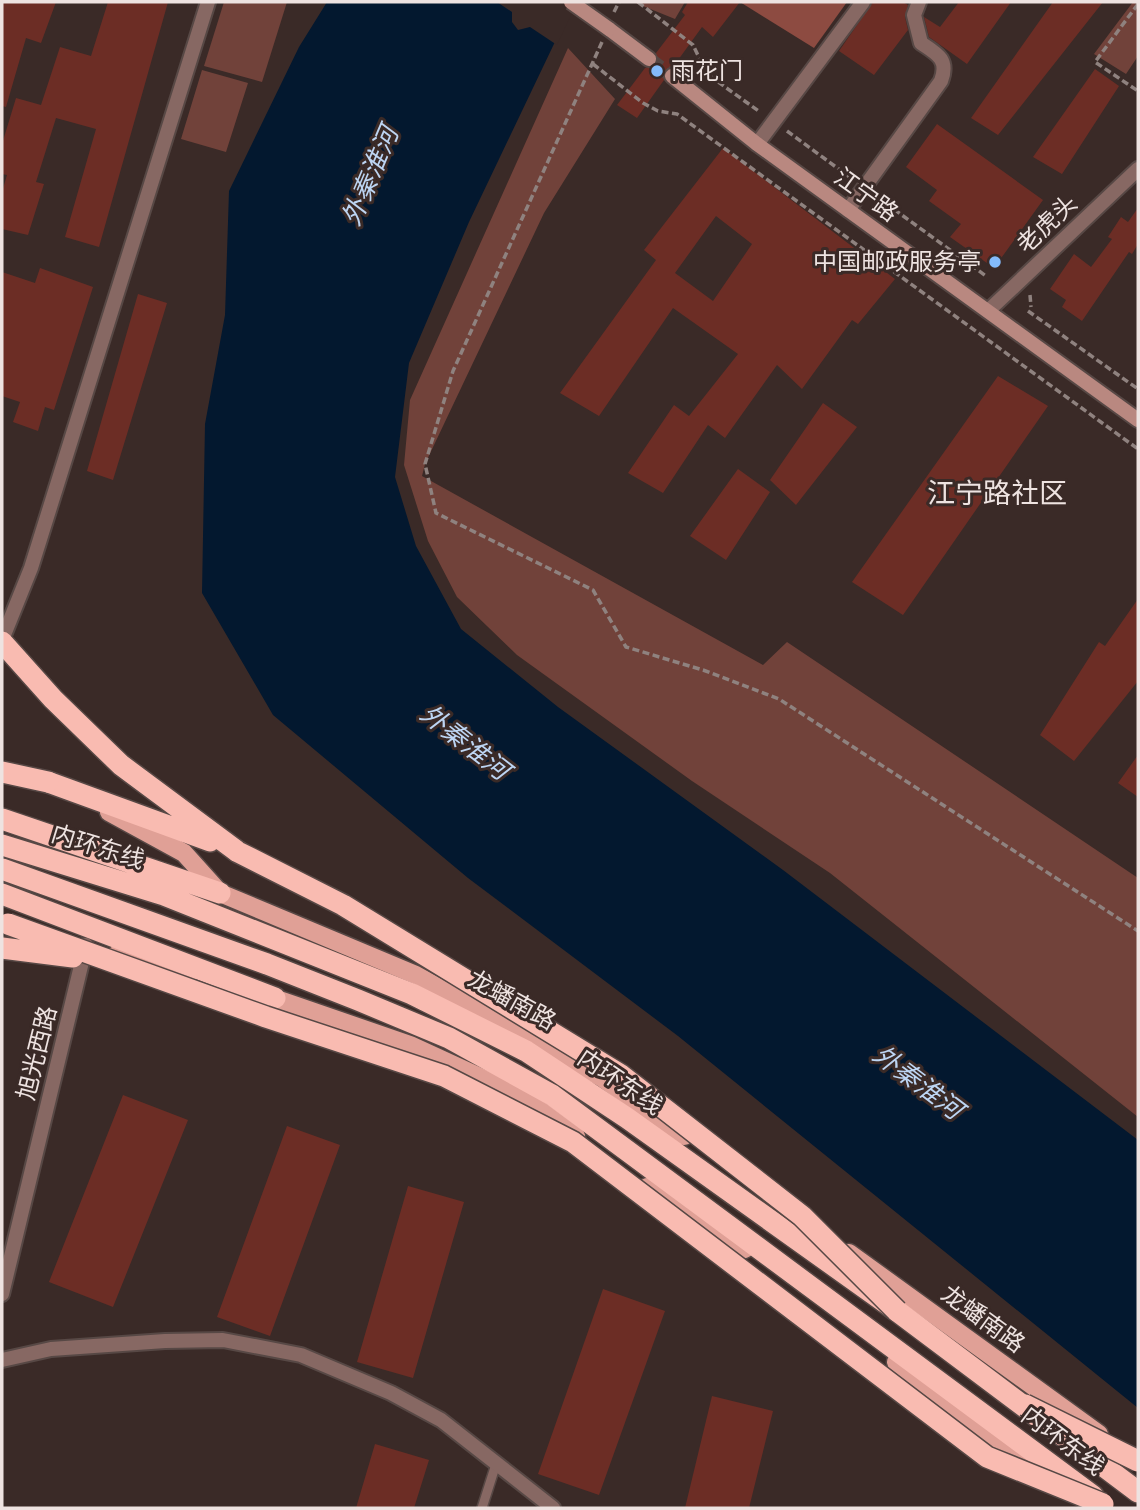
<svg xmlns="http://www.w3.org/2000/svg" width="1140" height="1510" font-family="'Work Sans','Noto Sans SC',sans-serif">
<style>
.green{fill:#71423a}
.forest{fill:#8d4b41}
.water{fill:#03182f}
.pier{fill:#3a2a27}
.building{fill:#6c2d25;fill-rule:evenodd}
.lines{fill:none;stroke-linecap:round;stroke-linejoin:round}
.secondary-tunnel{stroke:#554643;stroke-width:14;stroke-dasharray:14 7;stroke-linecap:butt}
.lane-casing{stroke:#574845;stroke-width:12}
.street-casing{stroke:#574845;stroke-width:18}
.secondary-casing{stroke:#574845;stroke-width:18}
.primary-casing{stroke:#574845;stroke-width:21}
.highway-casing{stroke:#574845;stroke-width:24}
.path{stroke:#8f827f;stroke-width:3.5;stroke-dasharray:7 3.5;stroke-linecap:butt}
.lane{stroke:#876863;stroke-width:9}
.street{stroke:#876863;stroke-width:14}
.secondary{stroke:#b98880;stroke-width:14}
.primary{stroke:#e0a096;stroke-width:18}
.highway{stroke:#f9bbb1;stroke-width:21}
.secondary-bridge-casing{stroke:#574845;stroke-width:18;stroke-linecap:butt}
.highway-bridge-casing{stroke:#574845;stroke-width:24;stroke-linecap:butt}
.secondary-bridge{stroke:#b98880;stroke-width:14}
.highway-bridge{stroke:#f9bbb1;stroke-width:21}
.poi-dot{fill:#84bbfb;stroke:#3a2a27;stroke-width:2.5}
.labels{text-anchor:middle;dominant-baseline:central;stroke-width:6;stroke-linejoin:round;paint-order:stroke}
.poi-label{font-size:24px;fill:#eee3e1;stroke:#3a2a27;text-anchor:start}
.street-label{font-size:24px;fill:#eee3e1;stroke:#3a2a27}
.water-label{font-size:26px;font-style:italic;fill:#bdd5f3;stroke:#3a2a27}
.quarter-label{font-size:28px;fill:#eee3e1;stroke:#3a2a27}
</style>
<rect width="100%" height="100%" fill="#3a2a27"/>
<path class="green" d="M224,2H287L262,82L204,66Z
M633,2H685L675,19Z
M1133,2H1138V56L1126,74L1094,54Z
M568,48L615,99L544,213L425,464L422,476L763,665L787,642L1138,878V1117L830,873L692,781L517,655L457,597L428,541L404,465L410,400Z
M202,70L248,83L226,152L181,139Z"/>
<path class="forest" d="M740,2H847L814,48Z"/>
<path class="water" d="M327,2H574L469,222L409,363L395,477L416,546L461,629L558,707L783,870L1138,1140V1408L678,1036L468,878L273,715L202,593L205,424L225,315L229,191L299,47Z"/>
<path class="pier" d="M497,2H577L557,45L530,27L518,30L512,22V12Z"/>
<path class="building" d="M2,2H56L41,43L26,38L6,107L2,106Z
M108,2H168L99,247L65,237L96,129L56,118L36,182L44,184L28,235L2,229V192L7,175L2,174V144L16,98L41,105L60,47L91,56Z
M688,2H740L713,37L702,27L673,67L664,71V80L637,118L617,105L645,68L657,64L656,53L685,15L682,12Z
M873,2H903L908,5L905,17L908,30L874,75L839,51Z
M959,2H1011L967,64L929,37L924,17L940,27Z
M1053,2H1103L998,135L971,118Z
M1095,69L1119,86L1062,174L1033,157Z
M937,124L1043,200L994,268L950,237L961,224L929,201L937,190L906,167Z
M723,148L895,279L858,324L852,320L802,389L777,365L725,438L708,425L663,493L628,473L674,405L689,416L738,354L673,308L599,416L560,393L656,260L644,250ZM716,216L752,244L713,301L675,273Z
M1138,208V244L1132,254L1129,252L1082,321L1062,307L1066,300L1050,289L1074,254L1091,267L1112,239L1108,237L1121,217L1128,222Z
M40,268L93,287L54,410L45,407L38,431L13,422L20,402L2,396V272L35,283Z
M138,294L167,303L113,480L87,471Z
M998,376L1048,406L903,615L852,582Z
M823,403L857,427L796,505L770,480Z
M738,469L770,492L726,560L690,536Z
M1138,599V681L1074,761L1040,735L1099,642L1105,646Z
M1138,755V797L1118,783Z
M123,1095L188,1120L113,1307L49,1282Z
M287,1126L340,1145L270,1336L217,1317Z
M408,1186L464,1202L413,1378L357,1362Z
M603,1289L665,1311L599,1495L538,1474Z
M712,1396L773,1411L749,1508H685Z
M375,1444L429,1460L414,1508H356Z"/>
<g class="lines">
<path class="secondary-tunnel" d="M649,59L672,76"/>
<defs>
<path id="lane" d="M482,1508L496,1464"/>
<path id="street" d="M757,144L863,2
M848,210L941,81C949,60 938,54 921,43L914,15L919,2
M988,311L1138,169
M2,640L31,568L208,2
M2,1294L86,945
M2,1360L51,1349L165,1341L223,1340L301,1355L391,1393L441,1420L553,1508"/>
<path id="secondary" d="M609,29L649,59
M672,76L757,144L1138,420"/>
<path id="primary" d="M109,812L184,853L220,893L416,975L602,1078L684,1136
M117,954L188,974
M262,994L410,1045L521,1096L576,1136
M647,1187L745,1249
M849,1253L1099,1434
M896,1362L1043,1475"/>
<path id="highway" d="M2,642L53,699L121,765L238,852
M48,782L210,841
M2,819L220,893
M2,845L164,895L412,994L526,1051L627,1118L897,1311L1138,1492
M2,869L267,964L358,1000L449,1038L552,1095L1093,1496
M2,894L275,998"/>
</defs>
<use href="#lane" class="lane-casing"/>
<use href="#street" class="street-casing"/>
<use href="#secondary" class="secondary-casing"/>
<use href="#primary" class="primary-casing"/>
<use href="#highway" class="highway-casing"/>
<path class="path" d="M638,2L693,45L707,74L760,112
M1138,4L1095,62L1138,91
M614,12L619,2
M602,42L453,371L425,464L436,513L593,590L626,647L703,670L779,699L1138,931
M593,64L643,103L658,111L677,114L1138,449
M787,131L851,178
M877,197L986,276
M1030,295L1031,307
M1028,311L1138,389"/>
<use href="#lane" class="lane"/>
<use href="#street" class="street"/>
<use href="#secondary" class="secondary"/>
<use href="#primary" class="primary"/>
<use href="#highway" class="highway"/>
<defs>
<path id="secondary-bridge" d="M571,2L609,29"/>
<path id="highway-bridge" d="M2,772L48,782
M238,852L343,905L621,1075L802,1216L897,1311
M8,924L266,1017L444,1076L573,1142L987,1457L1103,1504
M2,948L73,957
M1025,1405L1138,1461"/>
</defs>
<use href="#secondary-bridge" class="secondary-bridge-casing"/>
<use href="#highway-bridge" class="highway-bridge-casing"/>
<use href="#secondary-bridge" class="secondary-bridge"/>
<use href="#highway-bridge" class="highway-bridge"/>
</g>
<g class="poi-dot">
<circle cx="657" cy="71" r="7"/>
<circle cx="995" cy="262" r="7"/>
</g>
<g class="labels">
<g class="poi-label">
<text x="671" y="71">雨花门</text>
<text x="981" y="262" text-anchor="end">中国邮政服务亭</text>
</g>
<g class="street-label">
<text transform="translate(866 195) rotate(36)">江宁路</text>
<text transform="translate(1047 224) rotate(-43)">老虎头</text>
<text transform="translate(98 847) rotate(17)">内环东线</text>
<text transform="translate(512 1000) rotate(29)">龙蟠南路</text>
<text transform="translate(37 1053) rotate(-76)">旭光西路</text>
<text transform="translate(620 1082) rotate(34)">内环东线</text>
<text transform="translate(983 1319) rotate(36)">龙蟠南路</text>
<text transform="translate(1063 1441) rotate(37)">内环东线</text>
</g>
<g class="water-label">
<text transform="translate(370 176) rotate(-67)">外秦淮河</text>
<text transform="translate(465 742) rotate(38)">外秦淮河</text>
<text transform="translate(918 1082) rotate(37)">外秦淮河</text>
</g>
<g class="quarter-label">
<text x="997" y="493">江宁路社区</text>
</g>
</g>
<rect width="1140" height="1510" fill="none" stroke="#eee3e1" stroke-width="7"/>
</svg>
